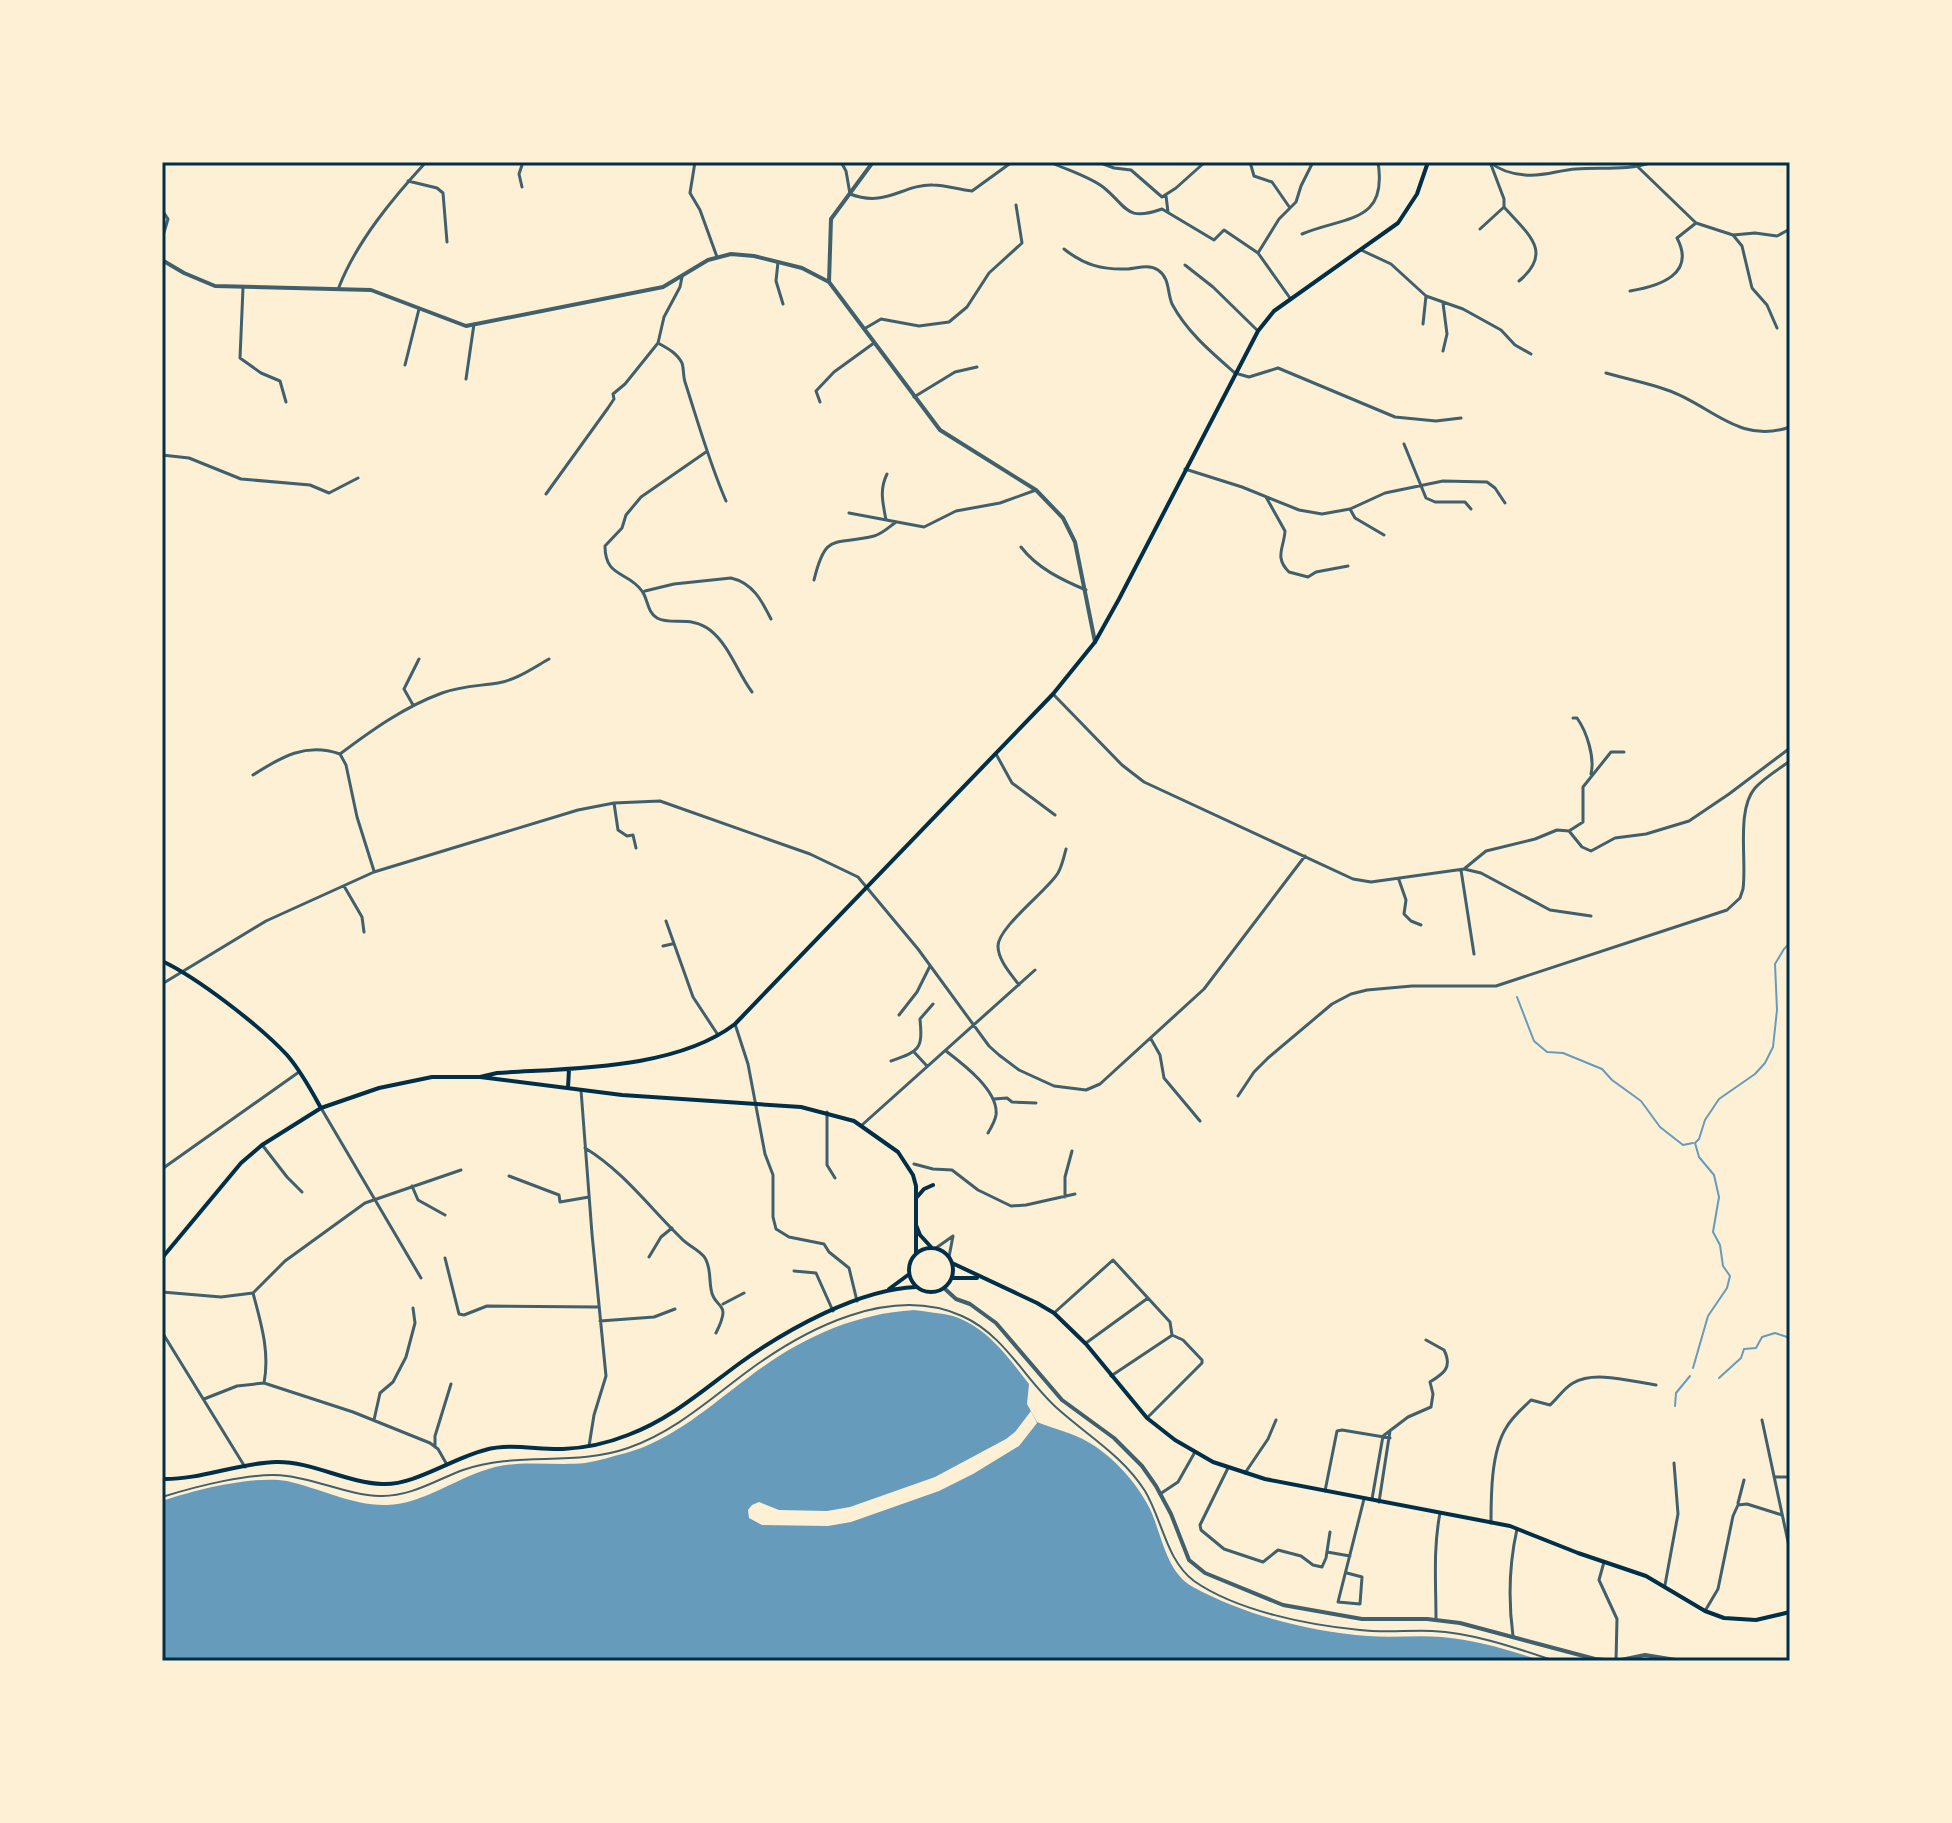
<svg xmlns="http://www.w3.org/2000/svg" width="1952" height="1823" font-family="'Noto Sans',sans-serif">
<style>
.water{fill:#669bbc}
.pier{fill:#fdf0d5}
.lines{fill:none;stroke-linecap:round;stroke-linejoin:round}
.stream{stroke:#669bbc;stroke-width:2}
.pedestrian{stroke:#3f606c;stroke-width:2}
.minor{stroke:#3f606c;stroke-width:3}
.tertiary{stroke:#3f606c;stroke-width:4}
.secondary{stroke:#003049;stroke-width:4}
.neatline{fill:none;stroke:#003049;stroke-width:3}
</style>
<rect width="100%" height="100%" fill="#fdf0d5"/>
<path class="water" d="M914,1310C927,1312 941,1313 953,1316C987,1327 1008,1357 1029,1384L1027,1404L1037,1422C1054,1429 1073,1433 1088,1442C1113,1456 1137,1483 1150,1509C1162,1535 1166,1572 1193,1587C1247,1616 1308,1631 1368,1636C1393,1638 1417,1635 1442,1637C1476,1640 1510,1650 1542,1661H162V1501C194,1490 253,1475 287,1481C319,1488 353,1506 387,1505C424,1504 459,1476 495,1467C523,1460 556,1466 585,1463C599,1461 613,1456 626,1453C673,1440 711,1405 749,1377C799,1339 852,1314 914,1310Z"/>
<path class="pier" d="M1031,1411L1037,1423L1019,1446L973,1474L939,1491L851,1522L828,1526L762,1525L749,1518L748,1510L752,1505L759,1502L779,1510L827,1511L850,1507L935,1477L1006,1439L1015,1432Z"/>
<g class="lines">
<path class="stream" d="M1517,997L1534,1041L1547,1052L1563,1053L1602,1069L1612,1080L1641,1101L1660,1127L1683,1145L1693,1143
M1693,1368L1708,1316L1727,1288L1730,1276L1723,1266L1720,1245L1713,1232L1719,1197L1714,1175L1699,1157L1695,1143L1699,1139L1705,1120L1719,1099L1755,1074L1765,1063L1773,1047L1777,1010L1775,964L1784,949L1790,943
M1719,1378L1741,1358L1744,1349L1756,1348L1762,1337L1775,1333L1787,1337L1790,1334
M1675,1406L1676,1393L1690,1376"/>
<path class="pedestrian" d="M162,1497C194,1487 254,1471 287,1476C318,1480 349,1495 380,1496C410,1497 436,1480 463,1470C516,1451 574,1467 628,1448C674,1432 709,1400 748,1371C805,1329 890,1284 962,1316C1005,1335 1025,1380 1058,1409C1088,1436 1123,1456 1145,1491C1162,1519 1166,1560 1194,1581C1237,1611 1308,1625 1360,1630C1384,1633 1408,1630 1432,1631C1474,1633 1516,1648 1555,1661"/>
<path class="minor" d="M695,162L690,193L700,210L717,257
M841,162L846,171L850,194C886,208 903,184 933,185C946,185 959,190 972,191L1012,162
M1050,162C1067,170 1088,176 1103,187C1128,207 1125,222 1162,209L1214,240L1224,230L1258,253L1290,298
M1098,162L1114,168L1131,170L1162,197L1176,188L1205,162
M1250,162L1254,176L1272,182L1290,208
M1490,162C1499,170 1513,174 1525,175C1543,177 1559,170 1576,169C1601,167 1628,171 1652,162
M553,163V162
M1638,167L1696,223L1733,235L1755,233L1777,236L1790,229
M408,181L437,188L443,193L447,242
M522,187L519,174L523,162
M1166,196L1168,212
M1504,207C1528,234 1554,252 1519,281
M162,210L168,219L162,239
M1480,229L1504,207V199L1490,162
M1302,234C1345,216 1388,224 1378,162
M1733,235L1742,246L1752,288L1767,305L1777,328
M1064,249C1084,265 1102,270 1128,269C1138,268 1149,264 1158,270C1170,278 1167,292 1172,304C1187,332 1211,352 1235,373L1249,377L1278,368L1395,417L1436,421L1461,418
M1361,250L1391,264L1426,296L1463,309L1501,330L1515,345L1531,354
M1258,253L1279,219L1296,202L1301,186L1313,162
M778,262L776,281L783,304
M1185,265L1213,287L1258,331
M339,287C357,241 393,198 426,162
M243,288L240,358L261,373L280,381L286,402
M1630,291C1660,286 1696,274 1677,238L1696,223
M1443,303L1447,334L1443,351
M1423,324L1426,296
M864,329L881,319L919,326L949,322L967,307L989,273L1022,243L1016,205
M658,343C667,348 677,353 682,363C684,369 683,376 685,382C698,422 709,462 726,501
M405,365L419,309
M1606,373C1626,379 1648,383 1667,390C1710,404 1738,445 1790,427
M466,379L474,324
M914,397L955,372L977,367
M820,402L816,391L834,372L874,343
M1404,444L1426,498L1435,502H1465L1471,509
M706,452L641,497L626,515L622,528L605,546C605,578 628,571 642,591C648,599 647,612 657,618C671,626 691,615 710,630C730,646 737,672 752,692
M162,455L189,458L241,479L310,485L329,493L358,478
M1185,469L1242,487L1299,510L1322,514L1350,509L1385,493L1443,481L1487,482L1495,488L1505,503
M546,494L608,408L614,399L613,394L625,384L658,343L664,317L680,287L682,277
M1266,497L1285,531C1284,548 1274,557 1289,572L1308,577L1316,572L1348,566
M1350,509L1355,518L1384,535
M849,513L924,527L956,511L1000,503L1036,490
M886,520C883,503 879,490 887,474
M1021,547C1037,568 1062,580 1086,590
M814,580C826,531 834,546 874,536C882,534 889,527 896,522
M645,591L674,584L731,578C753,583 762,601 771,619
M1053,694L1122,765L1144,782L1353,879L1371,882L1464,869L1481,873L1550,910L1591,916
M413,705L404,689L419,659
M1573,718H1577C1587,732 1595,758 1591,774
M340,754C372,730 404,707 442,693C461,686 479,686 498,683C516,680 533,668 549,659
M996,754L1012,783L1055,815
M253,775C281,757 306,742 340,754L346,765L357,817L374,871
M614,803L618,830L627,836L633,835L636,848
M1569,831L1582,847L1591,851L1615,838L1646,834L1689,821L1729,794L1790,748
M1464,869L1486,851L1535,839L1557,830L1569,831L1583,822V787L1611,752H1624
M1461,870L1474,954
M1399,880L1406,900L1404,914L1411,921L1421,925
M344,886L362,917L364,932
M666,921L693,997L718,1035
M663,946L672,944
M162,984L266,921L374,872L578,810L614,803L660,801L810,854L858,877L918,949L989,1046L999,1055L1019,1070L1054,1086L1086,1090L1100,1084L1204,989L1305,856
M1019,985C1011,974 998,960 998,946C998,927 1048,890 1058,873C1062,866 1064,857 1066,849
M899,1015L917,992L930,966
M735,1024L748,1064L765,1154L773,1175V1217L776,1229L789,1237L824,1244L829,1252L849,1268L857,1301
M1151,1039L1160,1055L1164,1078L1200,1121
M946,1051C963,1064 999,1091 996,1115C995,1121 991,1128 988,1133
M914,1052L927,1066
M891,1061C919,1051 923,1050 920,1019L933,1004
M581,1090L592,1234L606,1376L594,1415L589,1446
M1238,1096L1254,1072L1268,1058L1332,1004L1351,994L1367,990L1412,986H1496L1727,910L1740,898L1743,889C1747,861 1736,810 1755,788C1764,778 1779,769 1790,761
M994,1099L1007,1098L1012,1102L1036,1103
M321,1108L421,1278
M827,1112V1165L835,1178
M862,1125L1035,970
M263,1146L287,1177L302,1192
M585,1148C623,1171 650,1208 681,1238C688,1246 700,1250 705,1258C711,1268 709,1278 711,1289C714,1311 733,1299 716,1333
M914,1164L933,1169L952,1170L978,1190L1011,1206L1026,1205L1075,1194
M162,1169L299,1072
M509,1176L559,1195L560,1202L589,1197
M412,1186L418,1200L445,1215
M1065,1197V1177L1072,1151
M936,1248L953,1236
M649,1257L661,1237L672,1228
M949,1257L953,1236
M445,1258L459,1314L464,1315L487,1306L598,1307
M794,1271L816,1273L833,1311
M162,1292L221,1297L253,1293L285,1261L365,1203L461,1170
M253,1293C261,1323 270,1352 264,1383
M723,1304L744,1293
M1054,1313L1113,1260L1170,1322L1172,1335
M600,1321L654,1317L675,1309
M162,1332L245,1467
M1086,1343L1148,1298
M1111,1376L1171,1336
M204,1399L237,1386L264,1383L353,1412L430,1443L438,1449L446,1463
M1148,1417L1202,1363V1360L1183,1340L1172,1335
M374,1420L380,1393L393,1382L406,1357L415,1323L413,1308
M1762,1420L1790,1551
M1383,1436L1408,1417L1431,1407L1433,1394L1430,1382C1443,1374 1453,1368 1444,1350L1426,1340
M435,1447V1436L451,1384
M1228,1468L1200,1525L1201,1530L1224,1549L1263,1562L1278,1550L1301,1556L1313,1565L1322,1567L1326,1558L1330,1532
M1245,1473L1268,1439L1276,1420
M1774,1477H1790
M1325,1491L1337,1431L1342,1430L1390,1438
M1160,1494L1178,1482L1195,1452
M1372,1499L1383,1436
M1379,1502L1390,1431
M1738,1503L1744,1480
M1491,1523C1491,1496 1491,1452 1506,1428C1512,1417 1522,1409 1531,1400L1550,1405C1558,1398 1564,1388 1573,1383C1595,1370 1633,1382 1656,1385
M1327,1552L1350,1556
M1604,1562L1599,1580L1617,1619L1616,1661
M1347,1573L1362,1577L1360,1604L1338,1602L1364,1499
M1665,1585L1678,1514L1674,1463
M1705,1611L1718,1589L1733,1516L1738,1505L1747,1504L1782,1515
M1436,1620C1436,1583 1433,1549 1440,1513
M1513,1636C1508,1599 1509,1565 1517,1529"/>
<path class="tertiary" d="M162,260L184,273L215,286L371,290L466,326L663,287L708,260L731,254L754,256L802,268L829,282L940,430L1036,490L1063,518L1075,542L1095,642
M829,282L831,219L873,162
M944,1288L956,1299L970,1304L996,1323L1062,1400L1114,1438L1142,1466L1156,1486L1171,1514L1189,1560L1205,1573L1283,1605L1362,1619H1427L1460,1623L1595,1659L1616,1661L1645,1655L1682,1661"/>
<path class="secondary" d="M162,961C198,978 260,1026 287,1055C301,1071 311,1090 321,1108
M480,1077L497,1073C569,1068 675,1070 735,1024L1053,694L1095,642L1119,599L1258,331L1274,311L1398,223L1417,194L1428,162
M568,1088L569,1069
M917,1197L924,1189L933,1185
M916,1225L920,1235L931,1247
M909 1270a22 22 0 1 1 44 0a22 22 0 1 1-44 0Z
M162,1258L241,1163L262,1145L321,1108L379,1088L432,1077H480L622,1095L801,1107L854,1121L898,1152L913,1175L916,1186V1253
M952,1263L1037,1303L1054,1313L1086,1344L1147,1418L1175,1440L1213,1462L1265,1479L1510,1526L1578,1553L1646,1576L1705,1611L1724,1618L1756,1620L1790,1612
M952,1278H977
M889,1289L908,1275
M162,1479C200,1480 238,1463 276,1462C311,1461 347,1483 382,1484C413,1486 453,1458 485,1450C510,1443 538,1450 563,1449C586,1448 608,1443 628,1435C671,1419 703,1390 740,1363C786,1330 859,1289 916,1287"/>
</g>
<rect width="1952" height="1823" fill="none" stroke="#fdf0d5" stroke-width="328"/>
<rect x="164" y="164" width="1624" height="1495" class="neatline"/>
</svg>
